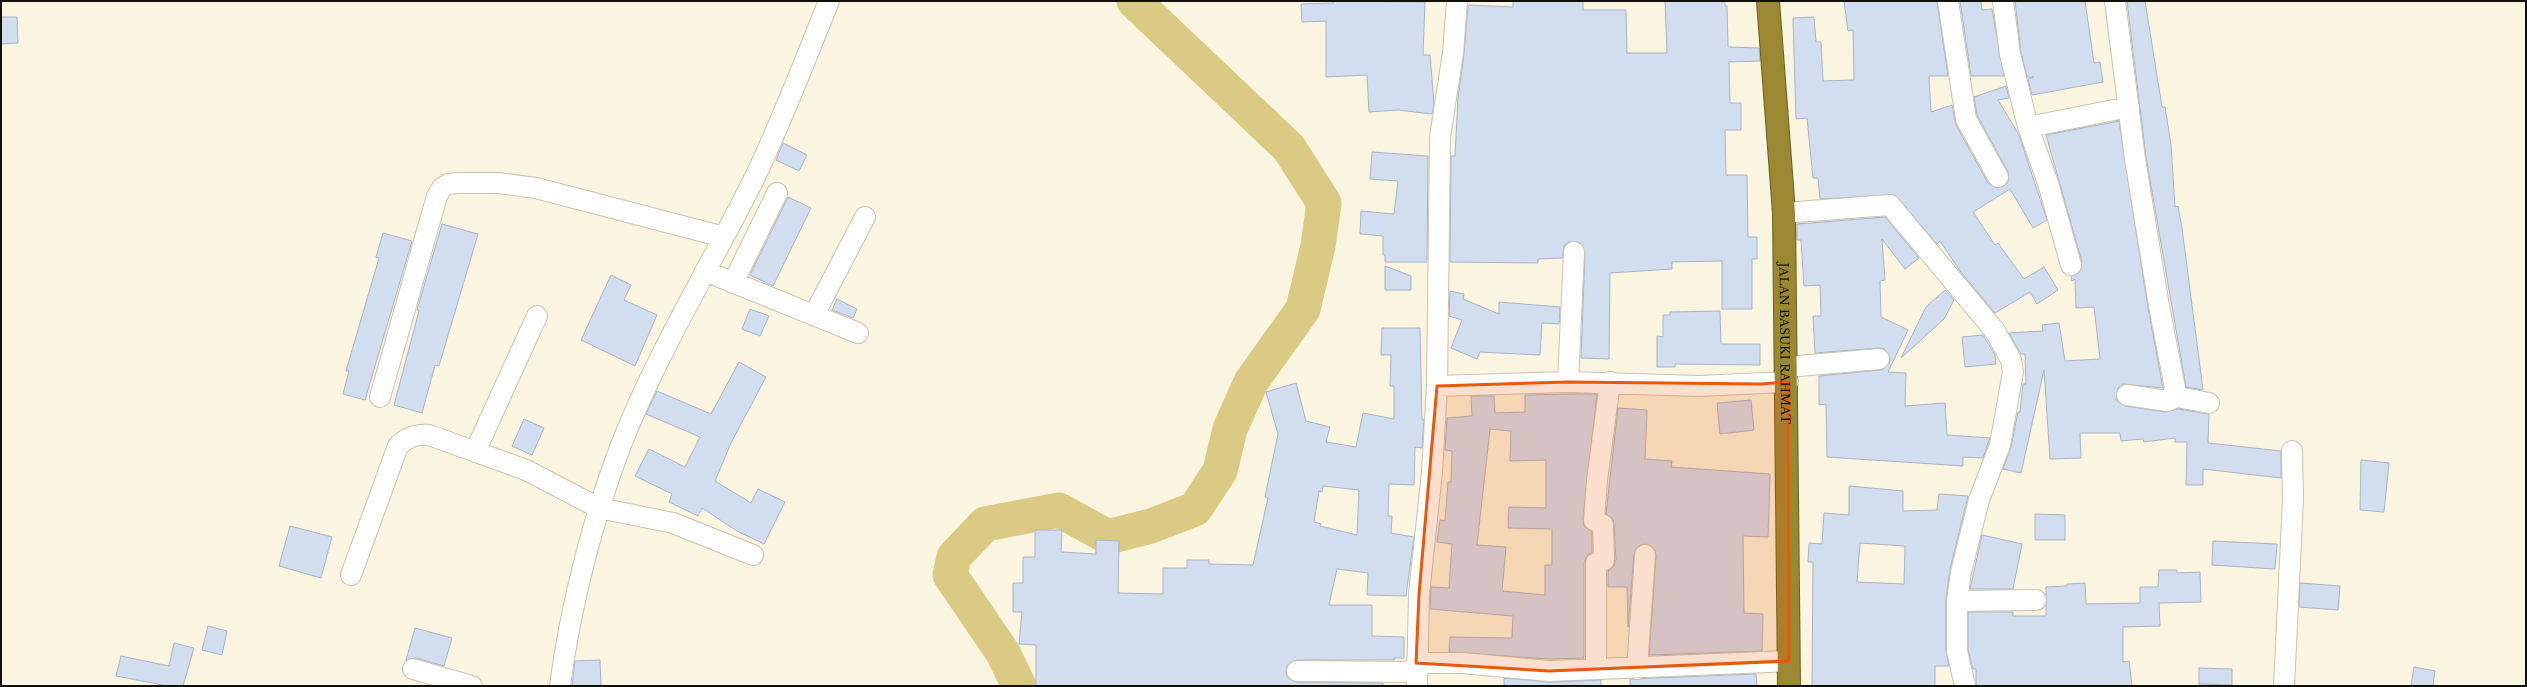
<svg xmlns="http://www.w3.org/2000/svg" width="2527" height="687" font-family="'Libre Baskerville',serif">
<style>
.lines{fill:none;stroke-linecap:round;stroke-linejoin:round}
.river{stroke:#dbca83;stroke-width:35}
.building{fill:#d3ddf0;stroke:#aab3c5;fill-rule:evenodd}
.minor-casing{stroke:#c8c4b0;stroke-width:22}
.highway-casing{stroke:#6b5e24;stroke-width:24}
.minor{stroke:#fff;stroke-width:20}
.highway{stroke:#9b8832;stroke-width:22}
.marked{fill:#e8590c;fill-opacity:0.2;stroke:#e8590c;stroke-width:3;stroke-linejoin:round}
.labels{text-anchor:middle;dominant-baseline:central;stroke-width:3.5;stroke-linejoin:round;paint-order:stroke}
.street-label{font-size:12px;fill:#111009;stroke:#f9f5e0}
</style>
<rect width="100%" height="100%" fill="#f9f5e0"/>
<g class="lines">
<path class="river" d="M1019,686L1003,653L950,575L954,557L985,524L1059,510L1108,537L1151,526L1195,509L1220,471L1230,429L1251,382L1303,309L1318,246L1324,203L1289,148L1134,1"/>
</g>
<path class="building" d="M1333,1L1425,2L1423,55H1430L1434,104L1432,114L1398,110L1369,112L1367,75L1326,77V21L1302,22L1301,4L1334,3Z
M1513,1H1583V10H1626L1627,53H1667L1665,1H1725V6H1727L1728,47L1759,48L1760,61L1729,62L1730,103H1741V130H1725L1726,175H1747L1748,237H1757V259H1752V309H1722V261L1672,262V269L1610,273L1609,359L1581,358L1585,253L1580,243L1568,242L1564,246L1562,258L1538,259V263L1450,262L1451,156H1455L1458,98L1464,54L1468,5L1513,7Z
M1844,1H1937L1948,76H1929L1931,112L1952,105L1956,125L1988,183L1997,188L2008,183V172L1977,115L1974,97L2006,86L2009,98L1998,100L2019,135L2047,220L2033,228L2010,189L1973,212L1995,245L1998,243L2024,279L2044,267L2058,290L2037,304L2030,292L1995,313L1960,271L1940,241L1937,244L1895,195L1820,199L1818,178H1813L1807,118L1796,119L1793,18L1814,17L1816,42H1821L1823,81L1854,80L1853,30L1848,31Z
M1960,1H1981L1982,10L1992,9L2004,76H1971Z
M2015,1H2085L2094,63L2100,62L2103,82L2032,95L2028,79L2034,77H2027L2021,52Z
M2127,1H2145L2162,107H2165L2171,145L2175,207L2178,206L2182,228L2203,390L2186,387L2146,157Z
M1,17H17L18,43L1,44Z
M2119,121L2148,308L2163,388L2123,384L2118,388L2116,400L2125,406L2165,412L2178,409L2209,414L2208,443L2281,451V478L2203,469V485H2186L2187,442H2175V438L2144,442L2143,439L2121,441L2120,433H2080L2081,458L2050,459L2044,370L2021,473L2003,469L2011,447L2018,412H2020L2023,384H2026L2025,354H2021L2009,333L2043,331L2042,325L2059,323L2065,361L2100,359L2094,307L2076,308L2075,279L2072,281L2071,276L2079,273L2082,262L2046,135Z
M783,143L807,155L799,171L776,160Z
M1372,152L1428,156L1427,262H1385V255H1383V236L1360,234L1361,211L1394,214L1398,181L1370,179Z
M788,197L811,208L773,286L750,275Z
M1885,217L1919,258L1905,269L1882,239L1885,280L1880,281L1881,317L1908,330L1888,372L1906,373L1905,406L1945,403L1947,435L1990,438L1983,458L1963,457V466L1827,457L1826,404L1819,405V376L1880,370L1889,364L1890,358L1884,349L1878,348L1815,353L1813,316H1821L1820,285L1804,286L1801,240H1797V224Z
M442,224L478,234L439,366L435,365L422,413L394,405L419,311L417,310Z
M383,233L412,241L365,400L343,394L349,371H346L379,258L376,257Z
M1385,266L1411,276V290H1385Z
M611,275L631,285L624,300L657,315L635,366L581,340Z
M1945,290L1954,300L1944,319L1901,358L1926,307Z
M1450,291L1464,294L1463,299L1499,314V302L1560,307L1559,324L1542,323L1540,355L1480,352L1477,359L1451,348L1462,320L1449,316Z
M837,299L857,309L853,318L832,310Z
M750,309L769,316L760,336L742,329Z
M1720,311L1721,344H1760V365L1675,364V367H1657V336L1663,337V315H1670V312Z
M1382,328H1420L1422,420L1424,419L1422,448L1415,447L1414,485L1389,484L1388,516H1392L1391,533L1414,537L1406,596L1367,595L1368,573L1337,569L1329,605H1372V636L1404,637V658H1394V660H1297L1287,665L1286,671L1287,677L1297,682L1383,683V686H1036V645L1019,644L1022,612H1013V583H1023V557H1035V530H1062L1061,552L1096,554V540L1119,541L1118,593L1163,594V568H1187V560H1209V564L1253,565L1268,498L1265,497L1278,434L1266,392L1296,383L1306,421L1330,427L1326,442L1356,447L1363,413L1394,419V386H1390L1391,355H1381ZM1323,486L1359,490L1357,535L1320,526L1321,524L1314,522L1319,491L1322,492Z
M1983,335L1995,355L1996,364L1965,367L1962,337Z
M739,362L766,377L731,443L715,481L751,503L758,489L785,502L764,544L737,531L702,508L698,516L669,502L672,494L635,476L649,449L685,467L700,437L646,414L657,391L711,414Z
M1568,394H1597L1583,519L1584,526L1592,532V552L1587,556L1584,563V658L1549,659L1449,652L1450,637L1512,638L1513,616L1430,609L1431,587L1449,588L1452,544L1437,542L1440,520L1445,521L1448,482H1451L1452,451L1445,450L1447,418L1472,416L1471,396H1494L1495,413L1525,412V395ZM1490,429L1511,431L1510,461L1546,460V508L1509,507L1508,528L1552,529V565H1545V595L1502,591L1506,547L1477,545Z
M1751,400L1754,430L1720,434L1717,403Z
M1618,408L1647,410L1645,459L1672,461L1671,467L1770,474L1768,537L1743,536L1744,613L1763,614L1762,651L1649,655L1656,556L1655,550L1646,544L1640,545L1634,554L1628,627L1627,587H1608V571L1613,567L1616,560L1614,524L1613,519L1606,514Z
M524,419L544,428L532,455L512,446Z
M2361,460L2389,463L2384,512L2360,510Z
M1849,486L1903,491V511L1937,510L1939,494L1968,496L1950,569L1946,599V651L1949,666H1935V686H1812L1813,562H1808L1809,543L1822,544L1824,513L1849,515ZM1860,543L1905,546L1904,584L1857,582Z
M2035,514L2065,515V540H2035Z
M290,526L332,537L321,578L279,566Z
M1982,535L2022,544L2013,589H1970Z
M2213,541L2277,544L2275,569L2212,565Z
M2159,570H2177V573L2200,572L2201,602L2159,603L2160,626L2123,627V662L2129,661L2132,686H1976V669H1973L1968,650V612H2013V616H2046V587L2067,586V584L2085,583L2086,604L2140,603V587H2158Z
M2300,583L2340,586L2338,610L2299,607Z
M208,626L227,631L222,655L202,650Z
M415,628L452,638L444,666L416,658L406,660Z
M174,643L194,648L183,686H168L116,676L121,656L169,666Z
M600,660L601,686H572L575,661Z
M2414,667L2435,671L2433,686H2411Z
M2199,668L2232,669V685L2199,684Z
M1756,674L1757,686H1630V679Z
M1504,678L1549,682L1601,680V686H1504Z"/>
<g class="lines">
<defs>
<path id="minor" d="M1948,1L1966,119L1998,177
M2003,1L2010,54L2028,127L2048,183L2071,265
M2115,1L2135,159L2159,306L2175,388L2172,399L2167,401L2127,395
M2028,127L2129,107
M1784,213L1890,205L1995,331L2011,360L2013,372L2000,445L1979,500L1961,572L1957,601V651L1965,686
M705,271L858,333
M733,283L777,193
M814,315L865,217
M1788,367L1879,359
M1568,382L1574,252
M1437,386L1568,382L1699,386L1788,382
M2173,396L2209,403
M380,397L437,196L442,188L448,184L458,183H499L536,188L724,237
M475,452L537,316
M351,575L398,446C407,437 416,434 429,435L526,470L599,508L673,523L753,555
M1957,601L2036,600
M1416,663H1462L1549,671L1789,661
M413,669L472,686
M1596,669V563L1604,560L1603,525L1594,520L1597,481L1610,382
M1637,669L1645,555
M1297,671L1416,672
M560,686C570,608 593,518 621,445C657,353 710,267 754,179C782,121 805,60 829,1
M1417,686L1419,594L1432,472L1437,386L1440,137L1453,53L1457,1
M2284,686L2293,499L2292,451"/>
<g id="highway">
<path id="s1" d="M1768,1L1784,213L1789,686"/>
</g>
</defs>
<use href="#minor" class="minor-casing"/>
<use href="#highway" class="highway-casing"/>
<use href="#minor" class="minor"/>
<use href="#highway" class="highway"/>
</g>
<path class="marked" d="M1568,382L1761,384L1788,382L1789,661L1549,671L1416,663L1419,594L1437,386Z"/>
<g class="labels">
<g class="street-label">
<text stroke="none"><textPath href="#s1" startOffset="343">JALAN BASUKI RAHMAT</textPath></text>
</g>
</g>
<rect width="2527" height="687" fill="none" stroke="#111009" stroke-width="4"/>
</svg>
